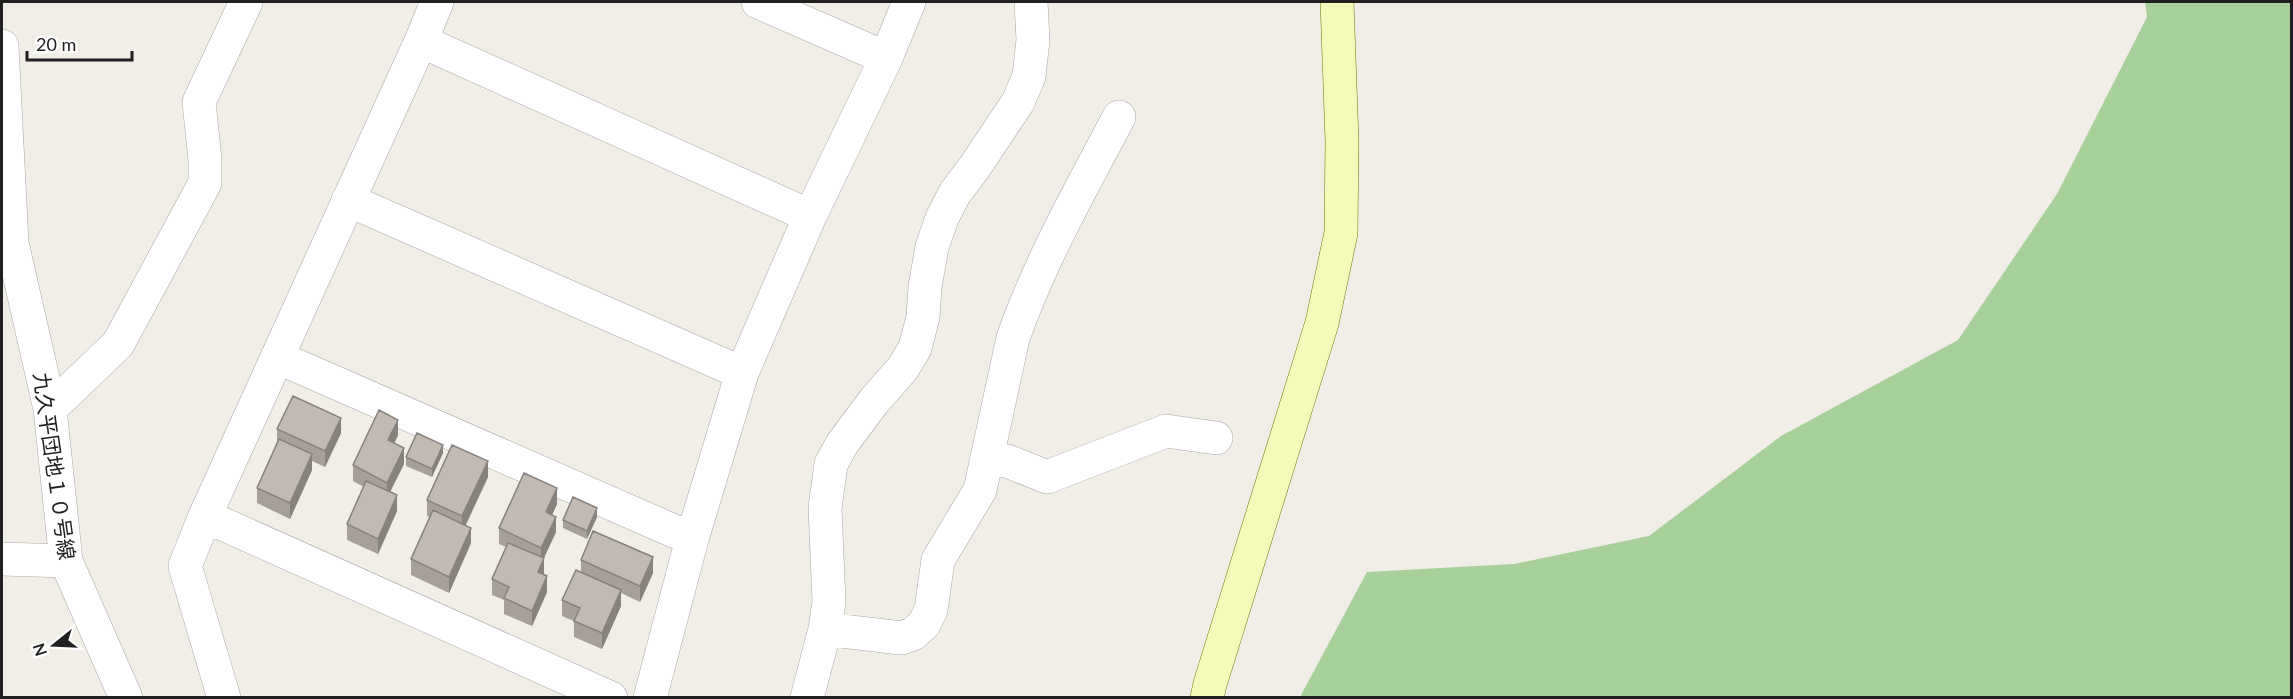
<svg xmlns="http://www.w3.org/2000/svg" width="2293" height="699" font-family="Lato,'Noto Sans JP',sans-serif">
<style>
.forest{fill:#a7d09a}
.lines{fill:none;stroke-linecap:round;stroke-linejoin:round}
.street-casing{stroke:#a7a7a7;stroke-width:34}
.secondary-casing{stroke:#677a03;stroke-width:34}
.street{stroke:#fff;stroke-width:33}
.secondary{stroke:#f4fbba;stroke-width:33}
.wall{fill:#a6a099}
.shaded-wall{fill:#87827d}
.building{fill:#c1bab2;stroke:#87827d;stroke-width:1.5}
.labels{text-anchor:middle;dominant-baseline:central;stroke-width:4.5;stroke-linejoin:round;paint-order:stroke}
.street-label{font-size:21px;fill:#202020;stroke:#fff}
</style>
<rect width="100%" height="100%" fill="#f0eee6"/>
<path class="forest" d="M2145,2H2291V697H1300L1367,572L1514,564L1649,536L1781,436L1958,340L2057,194L2147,17Z"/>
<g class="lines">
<defs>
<path id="street" d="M758,2L886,58
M421,41L810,216
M2,46L12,243L50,409L66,561L126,698
M348,200L742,373
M277,357L692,539
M50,409L118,344L205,183V160L199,102L246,2
M988,459L1007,461L1047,477L1166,431L1216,438
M205,516L611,698
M2,559L66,561
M825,629L901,638L913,634L924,624L931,610L938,560L980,490L1013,338C1040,261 1081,189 1119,117
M224,698L185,566L205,516L421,41L437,2
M650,698L692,539L742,373L810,216L886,58L909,2
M807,698L825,629L829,602L825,508L831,464L842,444L874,401L903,368L915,348L923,317L925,287L932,247L942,218L955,193L976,165L1018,102L1029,76L1033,40L1031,2"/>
<path id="secondary" d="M1207,698L1210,684L1322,323L1341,233L1342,141L1337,2"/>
</defs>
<use href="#street" class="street-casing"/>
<use href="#secondary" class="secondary-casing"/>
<use href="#street" class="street"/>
<use href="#secondary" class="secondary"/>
</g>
<path class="wall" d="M277,429L341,433L325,467L312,461V470L290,519L257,503V488L277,442Z
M398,435L394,444L404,464L390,492L397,511L378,554L347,540V524L364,487L353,481V465Z
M443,453L432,477L406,466V457Z
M488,477L466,525L471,543L449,593L411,575V559L430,517L427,516V500Z
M557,504L552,515L556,532L544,558L543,575L547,592L532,626L504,614V600L492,595V579L506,547L499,544V528Z
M597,517L587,539L563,528V520Z
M581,560L653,573L640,602L621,593V606L602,649L574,637V621L562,616V600L581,573Z"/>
<path class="shaded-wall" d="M341,418V433L325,467V451Z
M398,420V435L388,456V440Z
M443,445V453L432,477V469Z
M404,448V464L387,498V483Z
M312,454V470L290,519V503Z
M488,461V477L462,532V516Z
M557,488V504L546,528V512Z
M397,495V511L378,554V539Z
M597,508V517L587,539V531Z
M556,517V532L541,564V548Z
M471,528V543L449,593V577Z
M653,557V573L640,602V586Z
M544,558V574L538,588V572Z
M547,576V592L532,626V611Z
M621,590V606L602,649V633Z"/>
<path class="building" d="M293,396L341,418L325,451L277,429Z
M379,410L398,420L388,440L404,448L387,483L353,465Z
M417,433L443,445L432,469L406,457Z
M279,439L312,454L290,503L257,488Z
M452,445L488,461L462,516L427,500Z
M524,473L557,488L546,512L556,517L541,548L499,528Z
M366,481L397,495L378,539L347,524Z
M573,497L597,508L587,531L563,520Z
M433,510L471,528L449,577L411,559Z
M593,531L653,557L640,586L581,560Z
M508,543L544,558L538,572L547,576L532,611L504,598L509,587L492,579Z
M576,570L621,590L602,633L574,621L580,608L562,600Z"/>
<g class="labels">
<g class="street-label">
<text transform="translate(55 466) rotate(82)">九久平団地１０号線</text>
</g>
</g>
<rect width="2293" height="699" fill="none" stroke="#202020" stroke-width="6"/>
<g transform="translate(54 645) rotate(252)" stroke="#ffffff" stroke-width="4.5" paint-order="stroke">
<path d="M0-4.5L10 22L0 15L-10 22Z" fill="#202020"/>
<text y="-9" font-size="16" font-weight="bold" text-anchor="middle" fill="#202020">N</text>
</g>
<path d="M27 51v9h105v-9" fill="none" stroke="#202020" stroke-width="3"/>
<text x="36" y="51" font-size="18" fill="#202020" stroke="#ffffff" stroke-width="4.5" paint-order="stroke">20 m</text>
</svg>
